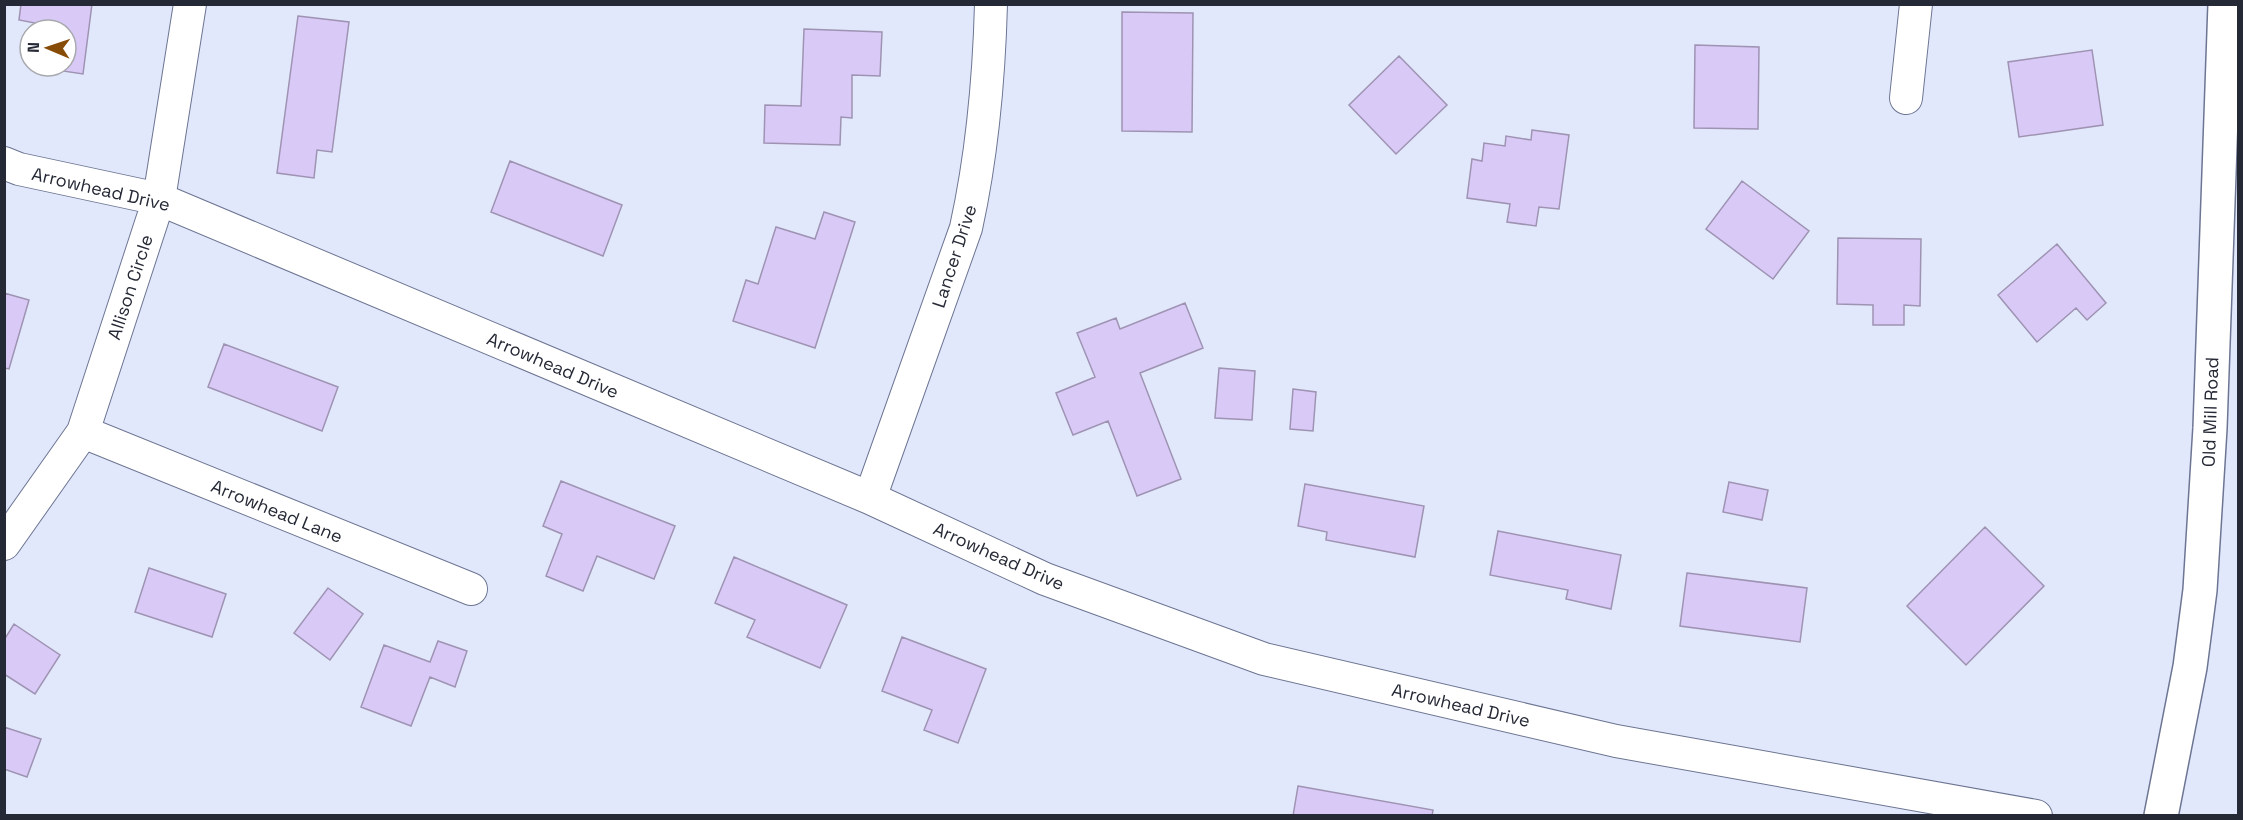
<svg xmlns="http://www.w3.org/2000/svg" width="2243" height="820" font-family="'Space Grotesk',sans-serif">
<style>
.building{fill:#d9c9f7;stroke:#9e93b2;stroke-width:1.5}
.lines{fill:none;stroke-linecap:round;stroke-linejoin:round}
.street-casing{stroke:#6c7592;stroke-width:34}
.secondary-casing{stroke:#6c7592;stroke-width:36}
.street{stroke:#fff;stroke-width:32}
.secondary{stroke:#fff;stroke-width:33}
.labels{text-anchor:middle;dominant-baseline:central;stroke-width:4.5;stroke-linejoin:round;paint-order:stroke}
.street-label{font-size:18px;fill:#252935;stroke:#fff}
</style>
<rect width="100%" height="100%" fill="#e2e8fc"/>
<path class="building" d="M21,4H92L83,74L29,66L30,62V66H66V30H34L35,23L19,20Z
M1122,12L1193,13L1192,132L1122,131Z
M298,16L349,22L332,152L317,150L314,178L277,173Z
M804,29L882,32L880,76L852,75V118L841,117L840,145L764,143L765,105L801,106Z
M1695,45L1759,47L1758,129L1694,128Z
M2092,50L2103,125L2019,137L2008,62Z
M1399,56L1447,105L1396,154L1349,105Z
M1532,130L1569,135L1559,209L1539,207L1536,226L1507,222L1510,204L1467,198L1472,159L1482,161L1484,143L1505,146L1506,136L1531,140Z
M510,161L622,205L603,256L491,212Z
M1742,181L1809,231L1773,279L1706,229Z
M824,212L855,222L815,348L733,321L746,280L758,284L776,227L815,239Z
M1838,238L1921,239L1920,306L1904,305V325H1873V305L1837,304Z
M2057,244L2106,303L2087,320L2076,308L2037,342L1998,295Z
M4,293L29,300L9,369L4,368Z
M1185,303L1203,348L1140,373L1181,479L1137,496L1108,421L1073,435L1056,393L1095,377L1077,333L1116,318L1120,329Z
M224,344L338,387L322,431L208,387Z
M1219,368L1255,371L1252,420L1215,418Z
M1293,389L1316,392L1313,431L1290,429Z
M561,481L675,526L654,579L597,556L583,591L546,576L562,534L543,526Z
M1729,482L1768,490L1762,520L1723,512Z
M1305,484L1424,506L1415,557L1326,540L1327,532L1298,526Z
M1985,527L2044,586L1966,665L1907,606Z
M1498,531L1621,555L1611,609L1566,599L1568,590L1490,575Z
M734,557L847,605L820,668L747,637L755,620L715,603Z
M149,568L226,594L212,637L135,612Z
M1687,573L1807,588L1800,642L1680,626Z
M328,588L363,614L330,660L294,633Z
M14,624L60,655L35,694L4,674V640Z
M902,637L986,669L958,743L924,730L932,710L882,691Z
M438,641L467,651L455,687L430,677L411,726L361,707L384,645L430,662Z
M4,727L41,739L27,777L4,769Z
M1298,786L1433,810L1432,816H1293Z"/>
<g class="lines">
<defs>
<path id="street" d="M1906,98L1916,4
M4,163L19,169L159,199L870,498L1045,579L1264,659L1616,741L2036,816
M83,432L471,589
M870,498L966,228C982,155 989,79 991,4
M4,544L83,432L159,199L190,4"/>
<path id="secondary" d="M2161,816L2190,667L2200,590L2210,428L2225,4"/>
</defs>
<use href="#street" class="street-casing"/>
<use href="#secondary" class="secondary-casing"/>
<use href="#street" class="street"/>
<use href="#secondary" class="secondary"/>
</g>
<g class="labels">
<g class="street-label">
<text transform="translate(101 189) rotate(13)">Arrowhead Drive</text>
<text transform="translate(954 256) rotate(-72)">Lancer Drive</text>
<text transform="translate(130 287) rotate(-72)">Allison Circle</text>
<text transform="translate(553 365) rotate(23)">Arrowhead Drive</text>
<text transform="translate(2210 412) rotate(-88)">Old Mill Road</text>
<text transform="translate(277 511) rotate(22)">Arrowhead Lane</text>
<text transform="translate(999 556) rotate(24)">Arrowhead Drive</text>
<text transform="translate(1461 705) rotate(13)">Arrowhead Drive</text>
</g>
</g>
<rect width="2243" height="820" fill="none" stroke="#252935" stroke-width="12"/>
<g transform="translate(48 48) rotate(272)"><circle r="28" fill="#ffffff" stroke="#a8a9ae" stroke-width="1.5"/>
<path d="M0-4.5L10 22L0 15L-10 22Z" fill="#884c09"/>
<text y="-9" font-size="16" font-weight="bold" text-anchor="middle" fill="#252935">N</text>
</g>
</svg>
